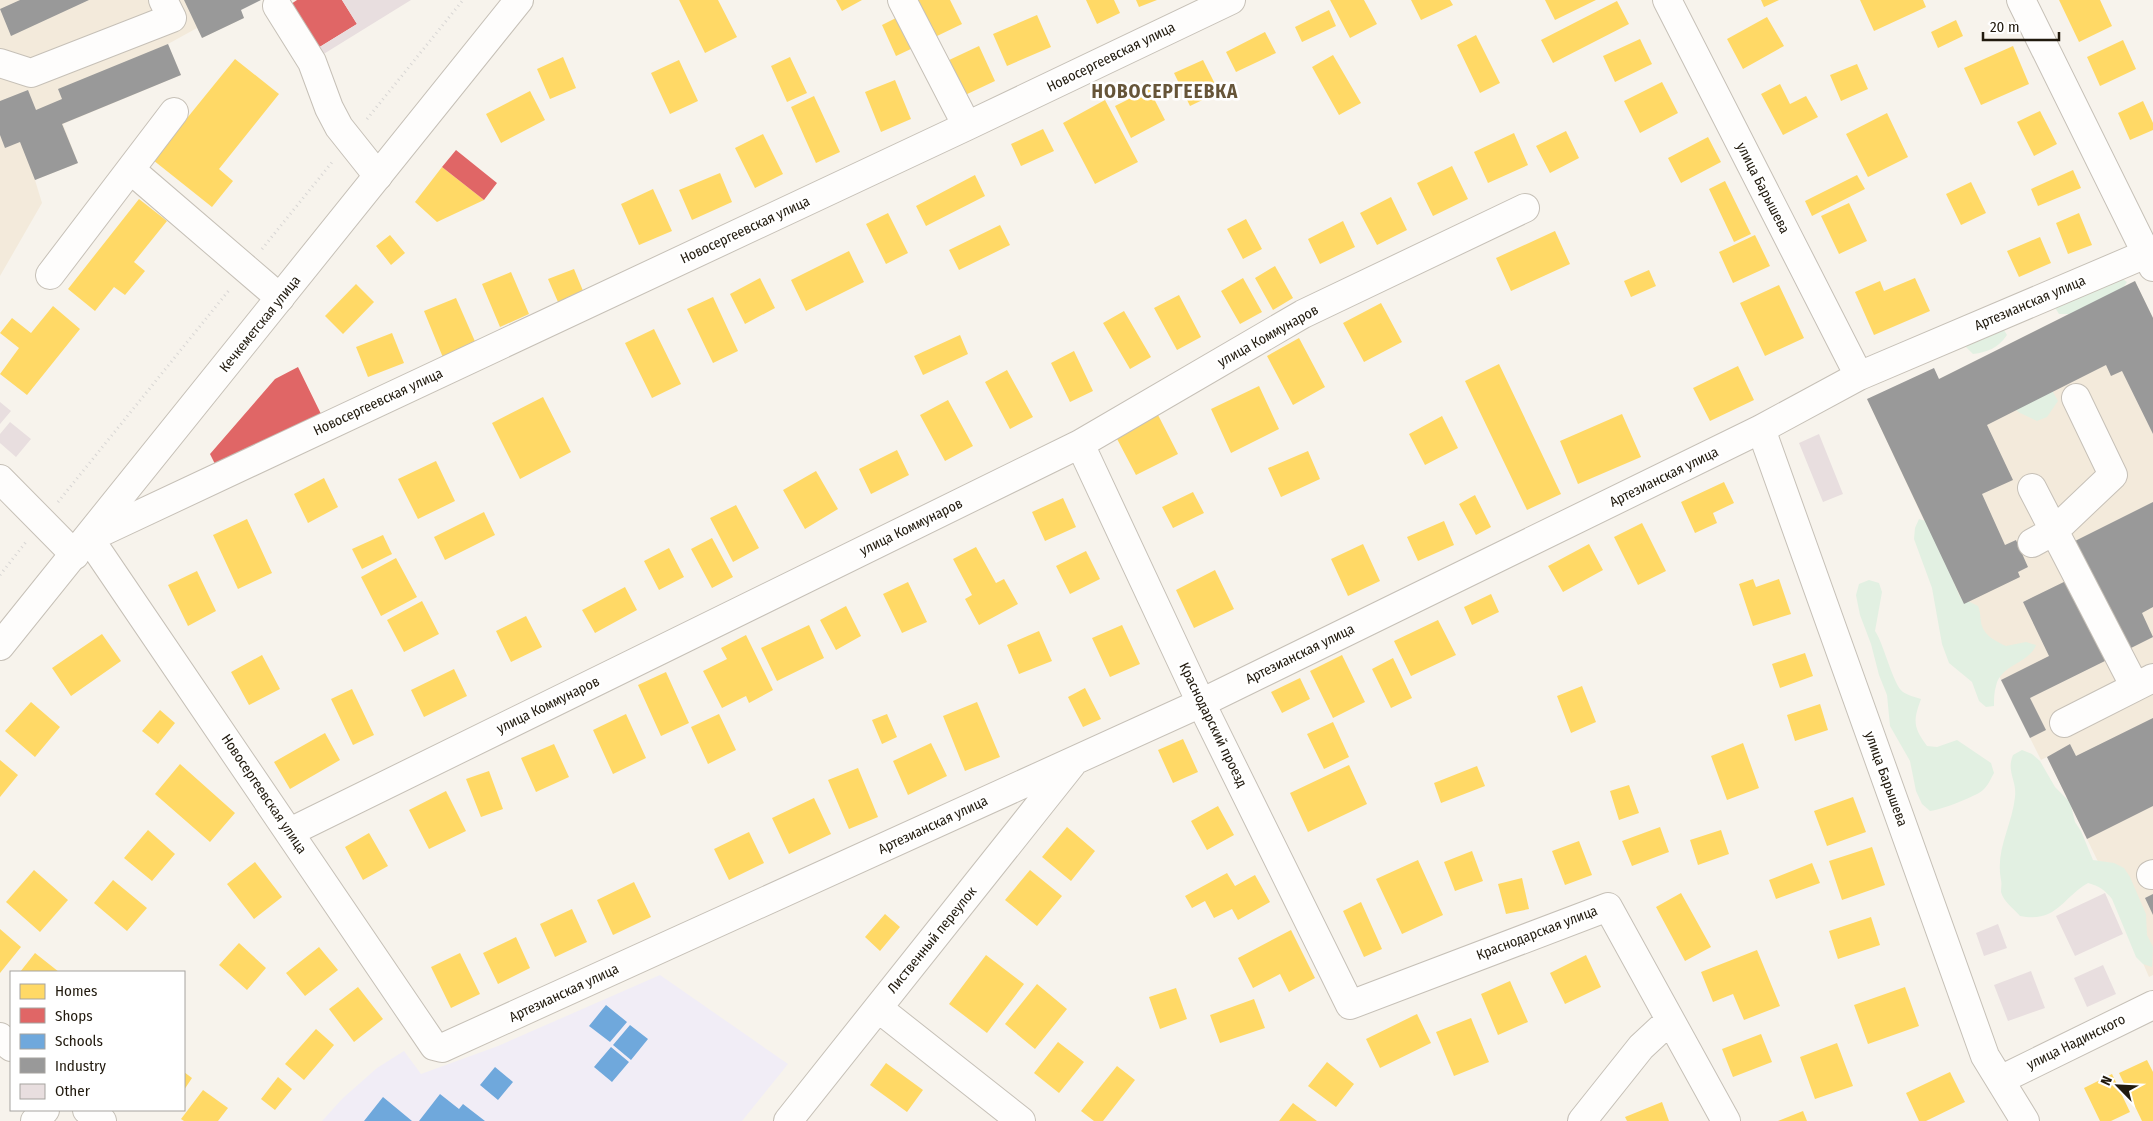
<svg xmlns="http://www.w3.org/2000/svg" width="2153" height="1121" font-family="'Fira Sans Condensed',sans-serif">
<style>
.industrial{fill:#f3eadb}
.education{fill:#f1edf6}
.green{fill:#e2f0e2}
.homes{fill:#ffd966}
.shops{fill:#e06666}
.schools{fill:#6fa8dc}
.industry{fill:#999}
.building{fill:#e8dedf}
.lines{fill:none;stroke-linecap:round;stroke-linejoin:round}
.minor-casing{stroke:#c6c0b7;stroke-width:30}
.major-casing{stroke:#c6c0b7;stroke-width:30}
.path{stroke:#d8d6d4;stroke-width:3;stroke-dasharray:1 4;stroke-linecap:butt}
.minor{stroke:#fefdfc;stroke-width:28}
.major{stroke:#fefdfc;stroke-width:28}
.labels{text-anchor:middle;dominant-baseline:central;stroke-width:5;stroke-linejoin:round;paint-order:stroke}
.street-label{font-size:14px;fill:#211a0e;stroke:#fff}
.district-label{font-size:19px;font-weight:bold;letter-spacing:1px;fill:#665539;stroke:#fff}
</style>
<rect width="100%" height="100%" fill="#f7f3ec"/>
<path class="industrial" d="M0,0H236L244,18L202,38L197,28L168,44L181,75L63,124L78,163L35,180L42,203L0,276Z
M2135,281L2153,318V975L2149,977L2106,878L2047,757L2041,760L1963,604L1867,399L1939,379Z"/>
<path class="education" d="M660,975L788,1064L742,1121H322L343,1098L377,1068L404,1051L421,1074L498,1046Z"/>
<path class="green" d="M2118,276L2127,282L2121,291L2079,314H2059L2054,306Z
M2002,327L2007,335C1998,348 1988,352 1973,354L1966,347L1971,337Z
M2044,387L2053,392L2058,401L2047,417L2037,421L2020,413L2012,407Z
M1919,519L1929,522L1960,597L1978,606C1981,613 1980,620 1982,626C1985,636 1997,642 2006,646L2026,642L2036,645C2029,664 2001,664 1996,686C1994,692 1994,699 1994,706L1986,707L1979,701L1972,682L1949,663L1942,644L1932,588L1914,539L1915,528Z
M1869,580L1879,583L1882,592L1875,631C1884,644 1893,685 1903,692C1907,695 1915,697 1921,699C1913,721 1913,727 1927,746L1937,747L1957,740L1991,763L1994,773C1991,778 1988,786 1983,790C1977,796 1938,811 1930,811L1922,804L1916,791L1910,761L1890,726L1887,695L1879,675L1871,644L1860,615L1856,595L1859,584Z
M2022,750L2032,754L2040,761L2055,787L2070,802L2075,822L2081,831L2093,860L2114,863L2124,868L2130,877L2146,914L2147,935L2153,947L2152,967L2143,964L2136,957L2112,899C2105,890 2099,886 2088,883C2062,898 2057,923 2020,916C2014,909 2003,901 2001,892C2001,888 2002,884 2001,880C1995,850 2012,826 2015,797C2017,780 2006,772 2013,755Z"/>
<path class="homes" d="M679,0H718L737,37L705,53Z
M836,0H862L842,11Z
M917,0H950L962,24L935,37Z
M1086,0H1114L1120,13L1097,24Z
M1136,0H1157L1139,7Z
M1330,0H1364L1377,24L1350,38Z
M1411,0H1450L1453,5L1421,20Z
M1545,0H1596L1555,20Z
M1761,0H1779L1764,7Z
M1860,0H1923L1926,7L1874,31Z
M2059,0H2100L2112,26L2079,42Z
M1617,1L1629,24L1553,63L1541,40Z
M1329,10L1336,26L1302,42L1295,27Z
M1037,15L1051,47L1007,66L993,34Z
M898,17L913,48L896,56L882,25Z
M1767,17L1784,46L1743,69L1727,39Z
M1956,20L1963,36L1938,48L1931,32Z
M1265,32L1276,53L1236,72L1226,52Z
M1476,35L1500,83L1480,93L1457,45Z
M1640,39L1652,64L1615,82L1603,56Z
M2123,40L2136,69L2100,86L2087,57Z
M979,46L995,81L963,96L947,61Z
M2013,46L2029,84L1981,105L1964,68Z
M1333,55L1361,103L1339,115L1312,67Z
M563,57L576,88L550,99L537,69Z
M790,57L807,93L787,102L771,66Z
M235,59L279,94L219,169L233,181L212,207L153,160Z
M679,60L698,101L670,114L651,73Z
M1203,60L1219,92L1190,106L1174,73Z
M1857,64L1868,89L1841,101L1830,75Z
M895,80L911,119L881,132L865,92Z
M1662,82L1678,113L1640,133L1624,101Z
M1780,84L1790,104L1806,96L1818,117L1783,135L1761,94Z
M1149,89L1165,120L1131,138L1115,106Z
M530,91L545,120L501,143L486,114Z
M814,96L840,152L816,163L791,107Z
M1105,100L1138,162L1095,184L1063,123Z
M2143,101L2153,123V130L2130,140L2118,113Z
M2040,111L2057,144L2034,156L2017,122Z
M1887,113L1908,157L1868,177L1846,134Z
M1043,129L1054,151L1021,166L1011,144Z
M1566,131L1579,158L1550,173L1536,146Z
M1514,133L1528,165L1488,183L1474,152Z
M763,134L783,174L755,188L735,148Z
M1708,137L1721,162L1681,183L1668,158Z
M1452,166L1468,199L1433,216L1417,183Z
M442,167L484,200L437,222L415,202Z
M2073,170L2081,188L2038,206L2031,189Z
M720,173L732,202L692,220L679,190Z
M975,175L985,196L926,226L916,206Z
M1857,175L1865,189L1812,216L1805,201Z
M1725,181L1751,234L1734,242L1709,189Z
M1971,182L1986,213L1961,225L1946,194Z
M653,189L672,231L639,245L621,204Z
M1391,197L1407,230L1377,245L1360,213Z
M139,199L167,221L134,262L145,271L125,295L114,287L95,311L68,289Z
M1849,203L1867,241L1839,254L1821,216Z
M888,213L908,253L886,264L866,224Z
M2079,213L2092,245L2068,254L2056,223Z
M1246,219L1262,249L1243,259L1227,229Z
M1343,221L1355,247L1320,264L1308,239Z
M1000,225L1010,245L959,270L949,250Z
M1555,231L1570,264L1511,291L1496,258Z
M390,235L405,253L391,265L376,246Z
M1755,235L1770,266L1733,283L1719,252Z
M2040,237L2051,263L2019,277L2007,251Z
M849,251L864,282L806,311L791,280Z
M1275,266L1293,298L1273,310L1255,278Z
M574,269L586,298L561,309L548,279Z
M1649,270L1656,286L1631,297L1624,281Z
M511,272L529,314L500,327L482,284Z
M760,278L775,308L745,324L730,294Z
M1243,278L1262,312L1240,324L1221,291Z
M1915,278L1930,311L1874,335L1855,292L1880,281L1884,291Z
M356,284L374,302L343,334L325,316Z
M1779,285L1804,338L1765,356L1740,303Z
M1179,295L1201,337L1177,350L1154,308Z
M713,297L738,351L713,363L687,309Z
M456,298L477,346L444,360L424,311Z
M1381,303L1402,342L1364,362L1343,323Z
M53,306L80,329L27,395L0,374L19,348L0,333L12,318L31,333Z
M1124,311L1151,357L1130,369L1103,323Z
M654,329L681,384L652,398L625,343Z
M392,333L404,363L368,377L356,347Z
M960,335L968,354L923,375L914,356Z
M1299,338L1325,387L1293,405L1267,356Z
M1074,351L1093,391L1070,402L1051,363Z
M1499,364L1561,494L1527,510L1465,381Z
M1738,366L1754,400L1710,421L1693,388Z
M1007,370L1033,417L1010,429L985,382Z
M1259,386L1279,429L1231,453L1211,409Z
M543,397L571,452L520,479L492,423Z
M948,400L973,446L945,461L920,415Z
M1622,414L1641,457L1578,484L1560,441Z
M1158,415L1178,454L1136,475L1116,437Z
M1442,416L1458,448L1425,465L1409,434Z
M897,450L909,475L871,494L859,469Z
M1308,451L1320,479L1281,497L1268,468Z
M436,461L455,501L418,519L398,479Z
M816,471L838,509L805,529L783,490Z
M324,478L338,507L308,523L294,494Z
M1724,482L1734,503L1713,513L1717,523L1695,533L1681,502Z
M1193,492L1204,513L1173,528L1162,507Z
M1475,495L1491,527L1476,535L1459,504Z
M1063,498L1076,527L1045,541L1032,512Z
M736,505L759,548L733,562L710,518Z
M484,512L495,535L445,560L434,537Z
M247,519L272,573L238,589L213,535Z
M1444,521L1454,545L1418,561L1407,537Z
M1642,523L1666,571L1638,585L1614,537Z
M383,535L392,554L362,569L352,549Z
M712,538L733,577L712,588L691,549Z
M1363,544L1380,581L1348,596L1331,559Z
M1589,544L1603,570L1563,592L1548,566Z
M976,547L996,583L1004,579L1018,604L979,625L965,599L972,595L953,559Z
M669,548L684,577L659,590L644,561Z
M1086,551L1100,579L1070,594L1056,566Z
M396,558L417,597L381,616L361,577Z
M1215,570L1234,609L1194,628L1176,590Z
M197,571L216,611L188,626L168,585Z
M1753,579L1756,587L1779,579L1791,614L1753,626L1739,584Z
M908,582L927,622L902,633L883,594Z
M625,587L637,610L595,633L582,610Z
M1491,594L1499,612L1472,625L1464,607Z
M422,601L439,634L404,652L387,620Z
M846,606L861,636L836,650L820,620Z
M526,616L542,647L511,662L496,631Z
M1438,620L1456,655L1411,676L1394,641Z
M809,625L824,658L777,681L761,648Z
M1122,625L1140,664L1110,677L1092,638Z
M1039,631L1052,661L1019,674L1007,645Z
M102,634L121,661L71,696L52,668Z
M746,635L773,690L749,703L746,696L722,708L703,671L727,659L721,648Z
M1805,653L1813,676L1780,688L1772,664Z
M262,655L280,689L249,705L231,672Z
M1342,655L1365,702L1333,718L1310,671Z
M1393,658L1412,698L1391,708L1372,669Z
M454,669L467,696L424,717L411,690Z
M666,672L689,723L661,736L638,685Z
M1300,678L1310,699L1282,713L1271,692Z
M1582,686L1596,722L1571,733L1557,696Z
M1085,688L1101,719L1083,727L1068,697Z
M352,689L374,735L353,745L331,699Z
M31,702L60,727L35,757L5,731Z
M977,702L1000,757L965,771L943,716Z
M1820,704L1828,730L1795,741L1787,715Z
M160,710L175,723L158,744L142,731Z
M626,714L646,758L613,774L593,730Z
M719,714L736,750L708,764L691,727Z
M887,714L897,737L882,744L872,720Z
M1333,722L1349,757L1324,769L1307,734Z
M325,733L340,760L290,789L274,762Z
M1183,739L1198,772L1173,783L1158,750Z
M931,743L947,776L908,795L893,761Z
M1743,743L1759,788L1727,800L1711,756Z
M554,744L569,777L536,792L521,758Z
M0,760L18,775L0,797Z
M180,764L235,813L210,842L155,794Z
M1349,765L1367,804L1308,832L1290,793Z
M1477,766L1485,786L1441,803L1434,783Z
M858,768L878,817L849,829L828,780Z
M489,771L503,809L481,817L466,779Z
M1629,785L1639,813L1619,820L1610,791Z
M446,791L466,831L429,849L409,810Z
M1853,797L1866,832L1827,846L1814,811Z
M814,798L831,834L789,854L772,818Z
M1218,806L1234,835L1207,850L1191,821Z
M1067,827L1095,851L1071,881L1042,857Z
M1660,827L1669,852L1632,866L1622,841Z
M148,830L175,854L152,881L124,858Z
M1721,830L1729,854L1698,865L1690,840Z
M749,832L764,863L729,880L714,849Z
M369,833L388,866L363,880L345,847Z
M1579,841L1592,875L1565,885L1552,851Z
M1872,847L1885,885L1842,900L1829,861Z
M1472,851L1483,881L1455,891L1444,862Z
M1418,860L1443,915L1402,934L1376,879Z
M255,862L282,897L254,919L227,884Z
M1812,863L1820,883L1776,899L1769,880Z
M34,870L68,900L40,932L6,902Z
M1030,870L1062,896L1037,926L1005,900Z
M1227,873L1235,886L1255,875L1270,902L1238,920L1232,909L1214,918L1205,901L1192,908L1185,896Z
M1522,878L1529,909L1506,914L1498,884Z
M113,880L147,908L127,931L94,903Z
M634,882L651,917L613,935L597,900Z
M1681,893L1711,947L1685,961L1656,907Z
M1361,902L1382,949L1364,957L1343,911Z
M572,909L587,942L555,957L540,924Z
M885,914L900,927L880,951L865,937Z
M1871,917L1880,945L1838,959L1829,931Z
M0,929L21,947L0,973Z
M1291,930L1315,978L1289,992L1280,974L1253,988L1238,958Z
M516,937L530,968L498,984L483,953Z
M239,943L266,968L247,990L219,965Z
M319,947L338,970L305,996L286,973Z
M1757,950L1780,1006L1744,1020L1733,994L1713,1002L1701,972Z
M35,953L59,972H20Z
M460,953L480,994L451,1008L431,967Z
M986,955L1024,984L987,1033L949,1004Z
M1586,955L1601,987L1565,1004L1550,973Z
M1510,981L1528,1022L1498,1035L1481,994Z
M1037,984L1067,1009L1035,1049L1005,1024Z
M358,987L383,1019L354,1042L329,1009Z
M1905,987L1919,1026L1868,1044L1854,1005Z
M1176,988L1187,1019L1160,1029L1149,997Z
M1254,999L1265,1028L1220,1043L1210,1015Z
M1417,1014L1431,1043L1380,1068L1366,1039Z
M1471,1018L1489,1062L1454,1076L1436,1032Z
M316,1029L334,1045L304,1080L285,1064Z
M1761,1034L1772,1062L1733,1077L1722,1049Z
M1058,1042L1084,1062L1059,1093L1034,1073Z
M1837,1043L1853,1086L1815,1099L1800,1057Z
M2147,1060L2153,1072V1121H2142L2119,1073Z
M1327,1062L1354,1084L1336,1107L1308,1086Z
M886,1063L923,1090L907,1112L870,1085Z
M1117,1066L1135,1080L1103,1121H1094L1081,1111Z
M184,1072L192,1078L184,1090Z
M1950,1072L1965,1102L1926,1121H1919L1906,1093Z
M2112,1074L2130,1112L2111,1121H2100L2084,1088Z
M278,1077L292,1089L275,1110L261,1099Z
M203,1090L228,1108L218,1121H184L181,1119Z
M1662,1102L1669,1121H1627L1625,1117Z
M1293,1103L1317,1121H1279Z
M1803,1111L1807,1121H1778Z"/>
<path class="shops" d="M297,0H342L357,24L318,48L291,4Z
M456,150L497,183L484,200L442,167Z
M298,367L322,416L220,474L210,454L275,379Z"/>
<path class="schools" d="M606,1005L627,1022L610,1042L589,1026Z
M630,1025L648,1039L631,1060L613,1045Z
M611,1047L629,1062L612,1082L594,1067Z
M495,1067L513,1082L498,1100L480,1085Z
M440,1094L459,1109L463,1104L485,1121H419Z
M383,1097L412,1121H364Z"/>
<path class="industry" d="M20,0H89L11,36L0,9Z
M184,0H261L241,10L244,18L202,38Z
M168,44L181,75L62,124L78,163L35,180L20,142L5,148L0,135V101L28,90L36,110L62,99L58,89Z
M2135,281L2153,318V434L2122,371L2111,376L2106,365L1987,425L2013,480L1982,494L2005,545L2016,540L2028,567L2018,572L2020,577L1964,604L1867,399L1934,368L1939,379Z
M2153,502V607L2142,613L2153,637L2127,650L2073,542Z
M2070,579L2109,659L2030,698L2046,730L2030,738L2001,680L2049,656L2023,602Z
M2153,718V806L2087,839L2047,757L2070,744L2076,756Z
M2153,894V915L2145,898Z"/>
<path class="building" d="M342,0H411L322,55L318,48L357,24Z
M0,402L11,411L0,424Z
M10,422L31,439L16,457L0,443V434Z
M1819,434L1843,494L1823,502L1799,443Z
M2105,893L2123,934L2075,956L2056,916Z
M1998,924L2007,948L1984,956L1976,933Z
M2103,965L2116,994L2087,1007L2074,978Z
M2031,971L2045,1008L2008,1021L1994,985Z"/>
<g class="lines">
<defs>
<path id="minor" d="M902,0L967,126
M1231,0L967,126L89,538L434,1046L442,1048L1201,703L1761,429L1859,376L2153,251
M1667,0L1859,376
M2021,0L2153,267
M277,6L312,62L329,108L339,127L378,176
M0,63L31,73L172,18L163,0
M131,170L280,298
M50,275L174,112
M1761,429L1985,1056L2025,1121
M1080,444L1201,703L1350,1005L1608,907L1726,1121
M0,479L75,555
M2032,488L2135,687
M2032,543L2054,531L2113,475L2076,398
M2064,723L2153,678
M290,832L1080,444L1303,314L1525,208
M2151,875L2153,874
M878,1008L1021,1121
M0,1037L11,1047
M2000,1080L2153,1005
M87,1110L102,1121
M35,1121L45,1110
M788,1121L1072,764
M1582,1121L1641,1047L1670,1020"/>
<path id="major" d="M0,646L519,0"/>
</defs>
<use href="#minor" class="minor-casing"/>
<use href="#major" class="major-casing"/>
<path class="path" d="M367,119L463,0
M262,249L333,161
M58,502L230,289
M0,575L26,542"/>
<use href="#minor" class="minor"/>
<use href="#major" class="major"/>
</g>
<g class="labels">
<g class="street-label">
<text transform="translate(1111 57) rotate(-26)">Новосергеевская улица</text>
<text transform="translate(1763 188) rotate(63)">улица Барышева</text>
<text transform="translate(745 230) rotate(-25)">Новосергеевская улица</text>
<text transform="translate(2030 303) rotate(-23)">Артезианская улица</text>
<text transform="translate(260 324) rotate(-51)">Кечкеметская улица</text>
<text transform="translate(1268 336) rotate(-29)">улица Коммунаров</text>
<text transform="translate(378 402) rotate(-25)">Новосергеевская улица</text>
<text transform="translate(1664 477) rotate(-26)">Артезианская улица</text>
<text transform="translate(911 527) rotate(-26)">улица Коммунаров</text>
<text transform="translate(1300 654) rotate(-26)">Артезианская улица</text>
<text transform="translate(548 705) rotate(-26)">улица Коммунаров</text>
<text transform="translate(1213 725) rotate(64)">Краснодарский проезд</text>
<text transform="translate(1886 779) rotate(70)">улица Барышева</text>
<text transform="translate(264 794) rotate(56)">Новосергеевская улица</text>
<text transform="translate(933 825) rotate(-25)">Артезианская улица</text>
<text transform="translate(1537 933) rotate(-21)">Краснодарская улица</text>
<text transform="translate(932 940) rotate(-51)">Лиственный переулок</text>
<text transform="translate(564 993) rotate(-25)">Артезианская улица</text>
<text transform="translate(2076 1042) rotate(-26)">улица Надинского</text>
</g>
<g class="district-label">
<text x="1165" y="91">НОВОСЕРГЕЕВКА</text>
</g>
</g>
<rect x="10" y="971" width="175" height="140" fill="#ffffff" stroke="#a6a39f"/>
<rect x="20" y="984" width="25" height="15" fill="#ffd966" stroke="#a6a39f"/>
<text x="55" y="996" font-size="15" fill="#211a0e">Homes</text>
<rect x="20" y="1008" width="25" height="15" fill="#e06666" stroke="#a6a39f"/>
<text x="55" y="1021" font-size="15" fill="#211a0e">Shops</text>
<rect x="20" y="1034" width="25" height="15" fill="#6fa8dc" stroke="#a6a39f"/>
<text x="55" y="1046" font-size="15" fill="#211a0e">Schools</text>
<rect x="20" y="1058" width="25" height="15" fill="#999999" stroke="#a6a39f"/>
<text x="55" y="1071" font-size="15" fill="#211a0e">Industry</text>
<rect x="20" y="1084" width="25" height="15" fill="#e8dedf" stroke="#a6a39f"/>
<text x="55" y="1096" font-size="15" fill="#211a0e">Other</text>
<g transform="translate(2118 1086) rotate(294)" stroke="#ffffff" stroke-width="4" paint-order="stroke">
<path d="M0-4L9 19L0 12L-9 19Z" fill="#211a0e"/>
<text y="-8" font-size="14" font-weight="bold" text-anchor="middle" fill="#211a0e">N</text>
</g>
<path d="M1983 32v8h76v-8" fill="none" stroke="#211a0e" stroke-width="2.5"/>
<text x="1990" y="32" font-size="15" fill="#211a0e" stroke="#ffffff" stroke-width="4" paint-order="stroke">20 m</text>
</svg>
